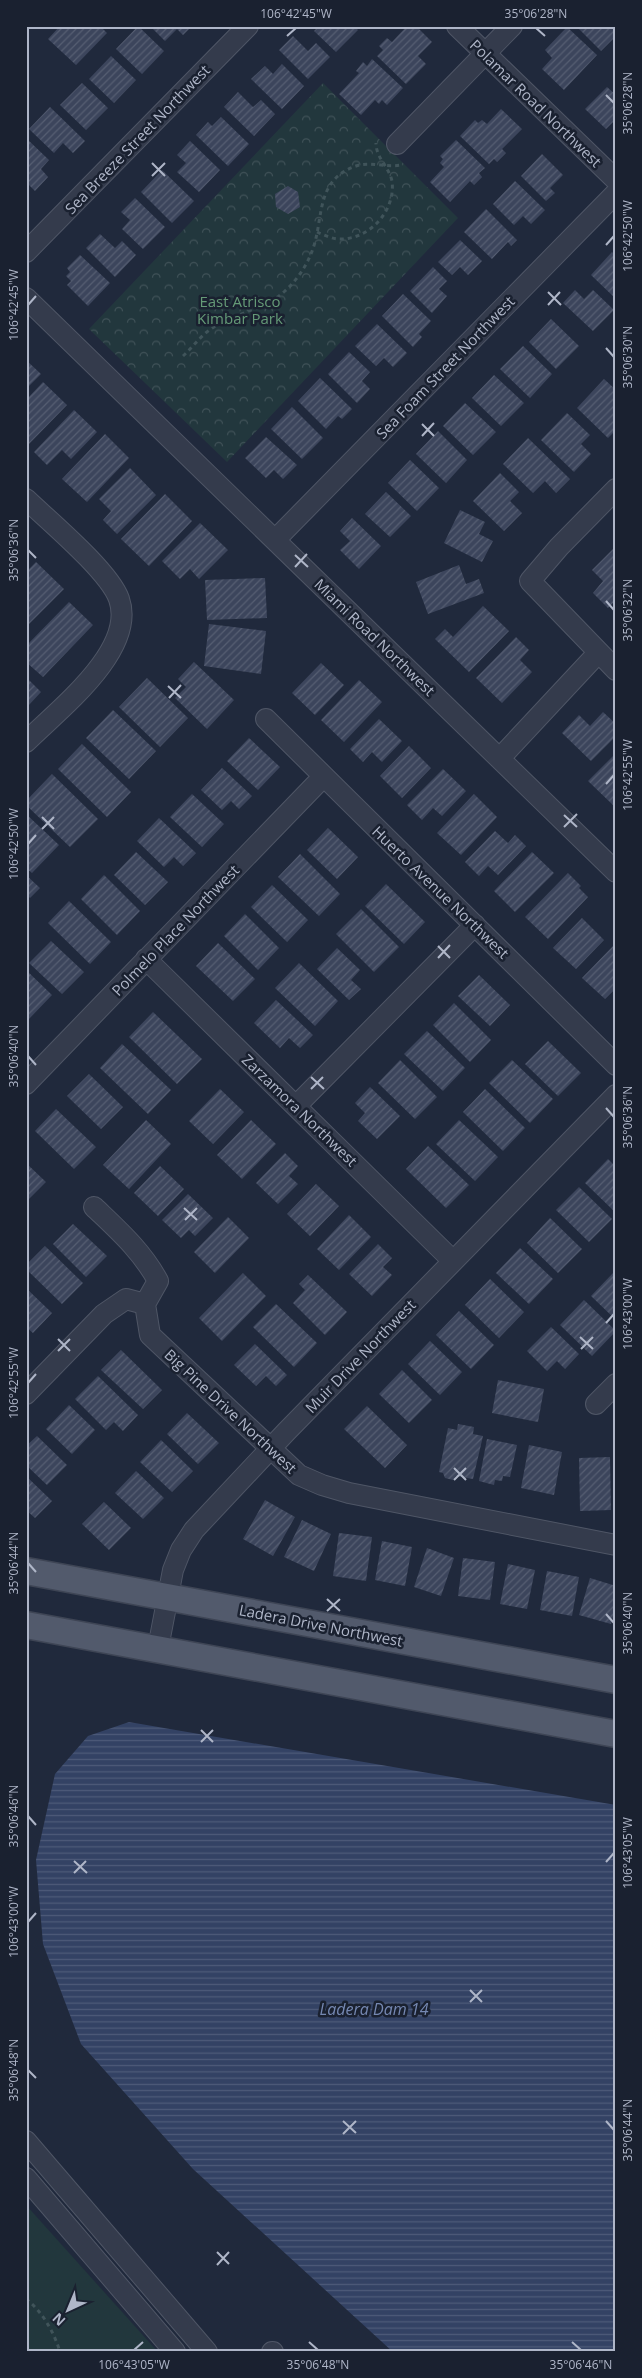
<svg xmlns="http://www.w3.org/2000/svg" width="642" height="2378" font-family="'Open Sans',sans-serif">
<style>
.green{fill:#22373d}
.park{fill:url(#park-crowns)}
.water{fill:url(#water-rules)}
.building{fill:url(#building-hatch)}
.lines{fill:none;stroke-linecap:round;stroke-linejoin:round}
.minor-casing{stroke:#4f5666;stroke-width:22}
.major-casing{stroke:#3e4555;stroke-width:29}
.path{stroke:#40545a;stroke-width:3;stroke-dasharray:4 4;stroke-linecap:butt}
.minor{stroke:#343b4c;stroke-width:20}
.major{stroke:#525a6c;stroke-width:26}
.ticks{fill:none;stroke:#afb6c8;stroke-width:2}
.labels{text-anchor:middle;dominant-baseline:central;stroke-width:5;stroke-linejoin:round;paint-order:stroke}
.street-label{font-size:15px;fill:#afb6c8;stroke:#1a2130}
.park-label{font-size:15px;fill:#659a77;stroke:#1a2130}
.water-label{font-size:16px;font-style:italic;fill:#7588b2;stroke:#1a2130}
.neatline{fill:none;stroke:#afb6c8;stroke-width:2}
.ticks-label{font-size:12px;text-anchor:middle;fill:#afb6c8}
</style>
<defs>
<pattern id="park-crowns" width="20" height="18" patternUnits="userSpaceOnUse" patternTransform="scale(1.25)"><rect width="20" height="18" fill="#22373d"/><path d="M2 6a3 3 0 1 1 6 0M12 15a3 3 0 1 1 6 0" fill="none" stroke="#405258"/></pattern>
<pattern id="water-rules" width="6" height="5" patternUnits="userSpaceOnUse" patternTransform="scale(1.25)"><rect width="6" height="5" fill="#334264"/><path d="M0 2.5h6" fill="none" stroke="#4e5b79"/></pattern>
<pattern id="building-hatch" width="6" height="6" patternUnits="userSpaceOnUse" patternTransform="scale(1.25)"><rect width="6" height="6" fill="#3c455c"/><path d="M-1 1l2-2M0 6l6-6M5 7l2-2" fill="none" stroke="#565e72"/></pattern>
</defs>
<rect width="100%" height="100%" fill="#20293c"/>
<path class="green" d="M26,2205L158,2352H26Z"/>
<path class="park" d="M323,83L458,218L227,462L89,329Z"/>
<path class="water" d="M129,1722L616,1805V2352H393L193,2169L81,2044L43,1944L36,1860L55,1774L88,1736Z"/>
<path class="building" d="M60,26H100L107,33L76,65L48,39Z
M138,26L164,51L142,74L116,49Z
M150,26H192L183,35L177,29L165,41Z
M319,26H354L358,30L336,52L314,31Z
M407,26H416L432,42L418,56L426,64L406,84L377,56L383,50L379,46L387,38L392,42Z
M576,26H616V36L601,51Z
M567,27L597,55L564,90L542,69L552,58L545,50Z
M293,36L308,51L316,43L330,57L308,79L279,50Z
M111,56L136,80L114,103L89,79Z
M372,59L403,88L387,105L382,100L379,104L375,100L361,115L339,94L359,73L356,71L363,62L367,66Z
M282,64L304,86L282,109L251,79L265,66L273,74Z
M82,83L108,108L86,130L60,105Z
M607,87L616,95V119L606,129L585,109Z
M238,92L253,107L261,100L275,114L254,136L224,107Z
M50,107L85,141L73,153L63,143L54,153L29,129Z
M501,109L522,129L502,149L506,153L497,162L494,159L489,164L460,136L475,120L478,123L482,120L487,124Z
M221,117L249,144L228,166L196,135L208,122L212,126Z
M27,139L49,160L41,169L48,177L35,191L26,182Z
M456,140L485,168L479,173L482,177L474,185L470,181L450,202L430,182L444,167L440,163L443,159L440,156Z
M190,141L220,170L199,192L177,172L186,163L177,155Z
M542,154L563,175L550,188L555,193L546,201L521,176Z
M162,170L194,201L172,223L141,192Z
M515,181L545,210L531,224L523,216L514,225L493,204Z
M288,186L298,192L300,207L288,214L276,207L275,194Z
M135,198L165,227L143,249L122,229L130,220L121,212Z
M486,209L517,240L511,246L508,242L492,259L464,232Z
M100,234L115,248L122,241L136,255L115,277L86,248Z
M460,240L482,261L468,275L460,267L452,275L438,262Z
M612,252L616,256V299L591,275Z
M80,255L110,283L88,306L67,285L71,281L66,276L70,272L67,268Z
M433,267L447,281L439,289L447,296L432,313L410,291Z
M575,290L584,299L593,290L614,310L593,331L563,303Z
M403,294L431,321L419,334L422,337L413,347L382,316Z
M551,319L579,346L556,369L529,342Z
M377,324L407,353L393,367L384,358L376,366L355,346Z
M523,346L552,374L530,398L500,369Z
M349,352L370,372L362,381L370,389L357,403L328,374Z
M26,360L41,374L26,389Z
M494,375L524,403L501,426L472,398Z
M320,378L352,409L342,419L338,416L326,429L298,401Z
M604,379L616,390V430L608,438L577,408Z
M43,382L67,405L28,445L26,400Z
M465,403L496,432L473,455L443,426Z
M292,407L323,438L302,459L271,429Z
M74,410L97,432L71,459L62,450L47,465L34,452Z
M567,413L590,435L581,444L591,454L574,472L541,440Z
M438,431L467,460L446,483L416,454Z
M105,434L129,458L87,502L62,479Z
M266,437L297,465L283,479L274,470L266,478L245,458Z
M528,438L570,479L556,493L545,481L533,493L503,464Z
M410,460L439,488L417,511L388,483Z
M130,468L156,495L117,534L103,520L111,511L99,499Z
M500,473L519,492L510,501L522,513L504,531L473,501Z
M386,492L411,516L390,537L365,514Z
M165,494L192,521L149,566L121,539Z
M460,510L485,522L479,534L493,541L482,562L444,543Z
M352,518L381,546L359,569L340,550L350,541L340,531Z
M200,523L228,550L199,579L190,569L180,579L162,561Z
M616,546V600L608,608L593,593L603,581L592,570Z
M36,562L64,589L26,627V572Z
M459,565L466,584L479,579L484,593L428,614L416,582Z
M265,578L267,618L207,620L205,580Z
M69,602L93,625L43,677L26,662V646Z
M483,606L509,631L469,672L435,639L445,629L453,637Z
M209,624L266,631L261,674L204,666Z
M516,637L529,650L520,660L532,672L502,703L476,678Z
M194,662L234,700L207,729L175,698L186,687L178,679Z
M321,663L344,685L315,715L292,693Z
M26,677L41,692L26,708Z
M147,678L188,718L160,747L119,707Z
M359,680L382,702L344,742L321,720Z
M113,710L156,751L129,779L86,738Z
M603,712L616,724V736L591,761L562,733L579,715L590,726Z
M379,719L402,741L382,762L372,752L363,762L350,749Z
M249,738L280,767L258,790L227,761Z
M82,744L131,792L107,817L58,769Z
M409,746L431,768L402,798L380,776Z
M616,753V804L614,806L588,781Z
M222,768L252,796L239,809L231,801L222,810L201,790Z
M443,769L466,791L442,816L433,808L422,820L407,805Z
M52,774L98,819L70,847L26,805V801Z
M192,794L224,824L202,847L170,817Z
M474,794L497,817L461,855L437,833Z
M26,814L59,845L32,873L26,868Z
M159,818L196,853L183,866L174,857L164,867L137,841Z
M328,828L358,857L337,879L307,850Z
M495,831L508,843L515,835L526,846L498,875L488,866L479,876L465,862Z
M136,852L168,882L145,905L114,875Z
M532,852L554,873L515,912L494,891Z
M300,854L340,894L319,916L278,877Z
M568,873L581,886L579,888L588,897L548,939L525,917Z
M26,875L40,888L30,898L26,894Z
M104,875L140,911L117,935L81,899Z
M386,884L425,922L404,944L365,906Z
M272,885L308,920L287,942L251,907Z
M69,901L111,942L90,964L48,923Z
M361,909L399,947L374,972L336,934Z
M245,914L279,948L258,970L224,936Z
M582,918L604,940L576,969L553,948Z
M51,941L84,972L62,994L29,963Z
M218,943L255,979L233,1001L196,966Z
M614,945L616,988L605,999L582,978Z
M337,948L360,970L351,980L361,989L349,1000L317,969Z
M299,963L338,1001L315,1026L275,988Z
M26,970L52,995L29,1019L26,1016Z
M479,975L510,1005L490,1026L458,996Z
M276,1000L313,1035L300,1048L289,1038L280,1048L254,1023Z
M454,1003L491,1040L470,1062L433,1025Z
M153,1012L202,1059L177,1084L129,1037Z
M427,1031L465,1068L443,1091L404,1054Z
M548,1041L581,1073L558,1096L525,1064Z
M122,1044L171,1090L148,1114L100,1068Z
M400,1060L437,1097L415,1119L378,1083Z
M512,1060L553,1099L530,1123L489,1083Z
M89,1074L123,1107L101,1129L67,1096Z
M370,1087L400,1116L377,1139L358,1121L365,1113L355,1103Z
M220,1089L244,1112L213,1144L189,1121Z
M485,1089L525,1128L503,1151L463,1112Z
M56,1109L96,1147L74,1169L35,1131Z
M146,1120L171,1144L129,1189L103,1165Z
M251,1120L276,1144L242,1179L217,1155Z
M459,1120L498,1157L475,1181L436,1144Z
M428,1146L469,1185L446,1208L406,1169Z
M285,1153L298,1166L289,1176L298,1184L278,1204L256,1183Z
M608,1159L616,1167V1213L585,1183Z
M26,1163L46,1182L26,1202Z
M160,1166L184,1189L158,1216L134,1193Z
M316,1184L339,1206L310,1236L287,1214Z
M579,1187L612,1219L589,1242L556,1210Z
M188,1194L213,1218L195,1236L189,1230L181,1238L162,1220Z
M349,1215L371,1237L339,1270L317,1249Z
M228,1217L249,1238L215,1273L194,1252Z
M550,1218L582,1249L558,1273L527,1243Z
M73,1224L107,1256L86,1277L53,1244Z
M378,1244L392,1258L383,1267L392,1275L372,1296L349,1274Z
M45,1246L83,1283L62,1304L26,1269V1265Z
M520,1248L553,1279L529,1304L496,1273Z
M243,1273L266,1296L222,1341L199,1318Z
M613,1273L616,1276V1320L591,1296Z
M308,1275L347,1312L325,1335L293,1303L305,1290L299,1284Z
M490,1279L524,1312L499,1338L465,1305Z
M26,1288L52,1313L33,1333L26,1327Z
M584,1300L616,1331L592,1356L560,1325Z
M276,1304L317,1343L294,1367L253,1327Z
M459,1311L494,1345L471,1369L436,1335Z
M551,1327L579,1354L565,1369L557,1361L547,1371L527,1351Z
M430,1341L462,1372L440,1395L408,1364Z
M255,1344L287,1375L276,1386L266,1376L256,1386L234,1365Z
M121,1350L162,1390L143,1409L101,1370Z
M402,1370L432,1400L409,1423L379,1394Z
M98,1376L138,1415L123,1431L114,1422L106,1430L75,1399Z
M498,1380L544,1389L538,1422L492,1413Z
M69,1405L95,1430L72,1454L46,1429Z
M367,1406L407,1445L385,1468L344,1429Z
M187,1413L219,1443L198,1464L167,1434Z
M458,1424L474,1427L473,1434L483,1436L473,1479L456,1476L453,1480L445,1478L443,1473L439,1472L448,1428L457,1430Z
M37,1436L67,1465L47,1485L26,1465V1446Z
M487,1439L517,1445L510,1477L503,1476L502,1481L495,1480L494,1485L479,1481Z
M161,1440L193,1471L172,1492L140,1462Z
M529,1445L562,1452L554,1495L521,1488Z
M610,1457L611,1510L580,1511L579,1458Z
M136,1471L164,1498L143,1519L115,1493Z
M26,1476L52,1501L35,1518L26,1510Z
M265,1500L295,1517L273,1556L243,1539Z
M104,1502L131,1528L109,1550L82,1524Z
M302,1520L331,1534L314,1571L284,1557Z
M339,1533L372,1537L366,1581L333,1576Z
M382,1541L412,1547L405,1586L375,1580Z
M427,1548L454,1558L441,1596L414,1587Z
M463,1558L495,1562L490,1600L458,1596Z
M508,1564L535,1570L527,1609L500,1604Z
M547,1571L579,1577L572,1616L540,1610Z
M590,1578L616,1586V1607L611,1624L579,1615Z"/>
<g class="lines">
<defs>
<path id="minor" d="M457,26L616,180
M397,144L512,26
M26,252L248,26
M26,298L616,872
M616,489L559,547L530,581L616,670
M26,499C49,521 109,571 119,599C137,650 58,710 26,742
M275,540L616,193
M266,719L616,1065
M500,758L598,653
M146,959L453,1261
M26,1084L323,777
M296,1106L475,925
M94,1207C118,1230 142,1251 158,1281L145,1304L150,1335L299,1475L322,1485L349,1493L616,1545
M26,1394L104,1314L126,1299L145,1304
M596,1404L616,1384
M158,1648L173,1570L181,1550L194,1530L286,1432L616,1095
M26,2141L207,2352
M26,2178L175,2352
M272,2352H273"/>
<path id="major" d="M26,1571L616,1680
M26,1625L616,1734"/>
</defs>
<use href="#minor" class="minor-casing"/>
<use href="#major" class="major-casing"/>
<path class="path" d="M317,232C324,235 332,239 339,239C369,240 396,211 392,181C389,167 376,158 376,143
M183,356C193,347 202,334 214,327C236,313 265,309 285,291C299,278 310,261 315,242C323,212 318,179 356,166C370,161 386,168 401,165
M26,2299C42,2311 54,2332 60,2352"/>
<use href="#minor" class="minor"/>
<use href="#major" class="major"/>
</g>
<path class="ticks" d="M536,28L545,36M287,36L296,28M606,95L614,103M152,163L165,176M152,176L165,163M606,245L614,236M548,292L561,305M28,305L36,296M548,305L560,292M606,348L614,357M422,424L434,436M422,436L434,423M28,550L36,558M295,555L308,567M295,567L307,554M606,601L614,610M168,686L181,698M169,698L181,685M606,784L614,775M564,815L577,827M42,817L54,829M564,827L577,814M42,829L54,817M28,844L36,835M438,946L450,958M438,958L450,945M28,1056L36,1065M311,1077L324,1089M311,1089L323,1077M606,1108L614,1117M184,1208L197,1220M185,1220L197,1208M606,1323L614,1314M580,1337L593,1349M58,1339L70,1351M581,1349L593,1337M58,1351L70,1339M28,1383L36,1374M454,1468L466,1480M454,1480L466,1468M28,1563L36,1572M327,1599L340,1611M327,1611L340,1599M606,1614L614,1623M201,1730L213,1742M201,1742L213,1730M28,1816L36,1825M74,1861L87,1873M606,1862L614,1853M74,1873L86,1861M28,1922L36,1913M470,1990L482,2002M470,2002L482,1990M28,2070L36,2078M343,2121L356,2133M606,2121L614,2130M343,2134L356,2121M217,2252L229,2264M217,2265L229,2252M309,2342L318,2350M572,2342L581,2350M134,2350L143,2342"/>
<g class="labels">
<g class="street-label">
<text transform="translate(536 103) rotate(44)">Polamar Road Northwest</text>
<text transform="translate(137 139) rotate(-46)">Sea Breeze Street Northwest</text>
<text transform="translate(445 367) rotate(-46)">Sea Foam Street Northwest</text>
<text transform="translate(375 637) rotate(44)">Miami Road Northwest</text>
<text transform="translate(441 892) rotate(44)">Huerto Avenue Northwest</text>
<text transform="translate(175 930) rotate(-46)">Polmelo Place Northwest</text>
<text transform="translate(300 1110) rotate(44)">Zarzamora Northwest</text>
<text transform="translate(360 1356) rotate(-46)">Muir Drive Northwest</text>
<text transform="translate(231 1411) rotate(43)">Big Pine Drive Northwest</text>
<text transform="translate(321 1625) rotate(11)">Ladera Drive Northwest</text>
</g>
<g class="park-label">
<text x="240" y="301">East Atrisco<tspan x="240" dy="17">Kimbar Park</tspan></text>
</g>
<g class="water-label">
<text x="374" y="2009">Ladera Dam 14</text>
</g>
</g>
<rect width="642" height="2378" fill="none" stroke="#1a2130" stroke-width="55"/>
<g transform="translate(68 2310) rotate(224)" stroke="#1a2130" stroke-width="4" paint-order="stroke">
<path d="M0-4L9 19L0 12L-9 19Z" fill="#afb6c8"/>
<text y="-8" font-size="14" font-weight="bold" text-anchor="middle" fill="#afb6c8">N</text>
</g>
<rect x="28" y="28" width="586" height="2322" class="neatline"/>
<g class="ticks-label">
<text x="296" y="18">106°42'45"W</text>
<text x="536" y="18">35°06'28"N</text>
<text transform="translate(628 103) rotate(-90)" y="4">35°06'28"N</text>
<text transform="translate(628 236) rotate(-90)" y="4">106°42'50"W</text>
<text transform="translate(14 305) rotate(-90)" y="4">106°42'45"W</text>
<text transform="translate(628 357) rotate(-90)" y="4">35°06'30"N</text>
<text transform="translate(14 550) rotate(-90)" y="4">35°06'36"N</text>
<text transform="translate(628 610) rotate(-90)" y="4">35°06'32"N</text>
<text transform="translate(628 775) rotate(-90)" y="4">106°42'55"W</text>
<text transform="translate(14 844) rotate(-90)" y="4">106°42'50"W</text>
<text transform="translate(14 1056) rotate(-90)" y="4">35°06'40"N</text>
<text transform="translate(628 1117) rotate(-90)" y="4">35°06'36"N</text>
<text transform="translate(628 1314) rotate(-90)" y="4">106°43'00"W</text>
<text transform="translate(14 1383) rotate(-90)" y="4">106°42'55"W</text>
<text transform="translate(14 1563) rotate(-90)" y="4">35°06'44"N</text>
<text transform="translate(628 1623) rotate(-90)" y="4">35°06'40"N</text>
<text transform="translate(14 1816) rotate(-90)" y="4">35°06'46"N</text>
<text transform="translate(628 1853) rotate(-90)" y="4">106°43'05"W</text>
<text transform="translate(14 1922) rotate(-90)" y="4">106°43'00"W</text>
<text transform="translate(14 2070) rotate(-90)" y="4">35°06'48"N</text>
<text transform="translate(628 2130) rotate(-90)" y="4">35°06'44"N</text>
<text x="134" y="2369">106°43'05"W</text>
<text x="318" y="2369">35°06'48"N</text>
<text x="581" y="2369">35°06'46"N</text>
</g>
</svg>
